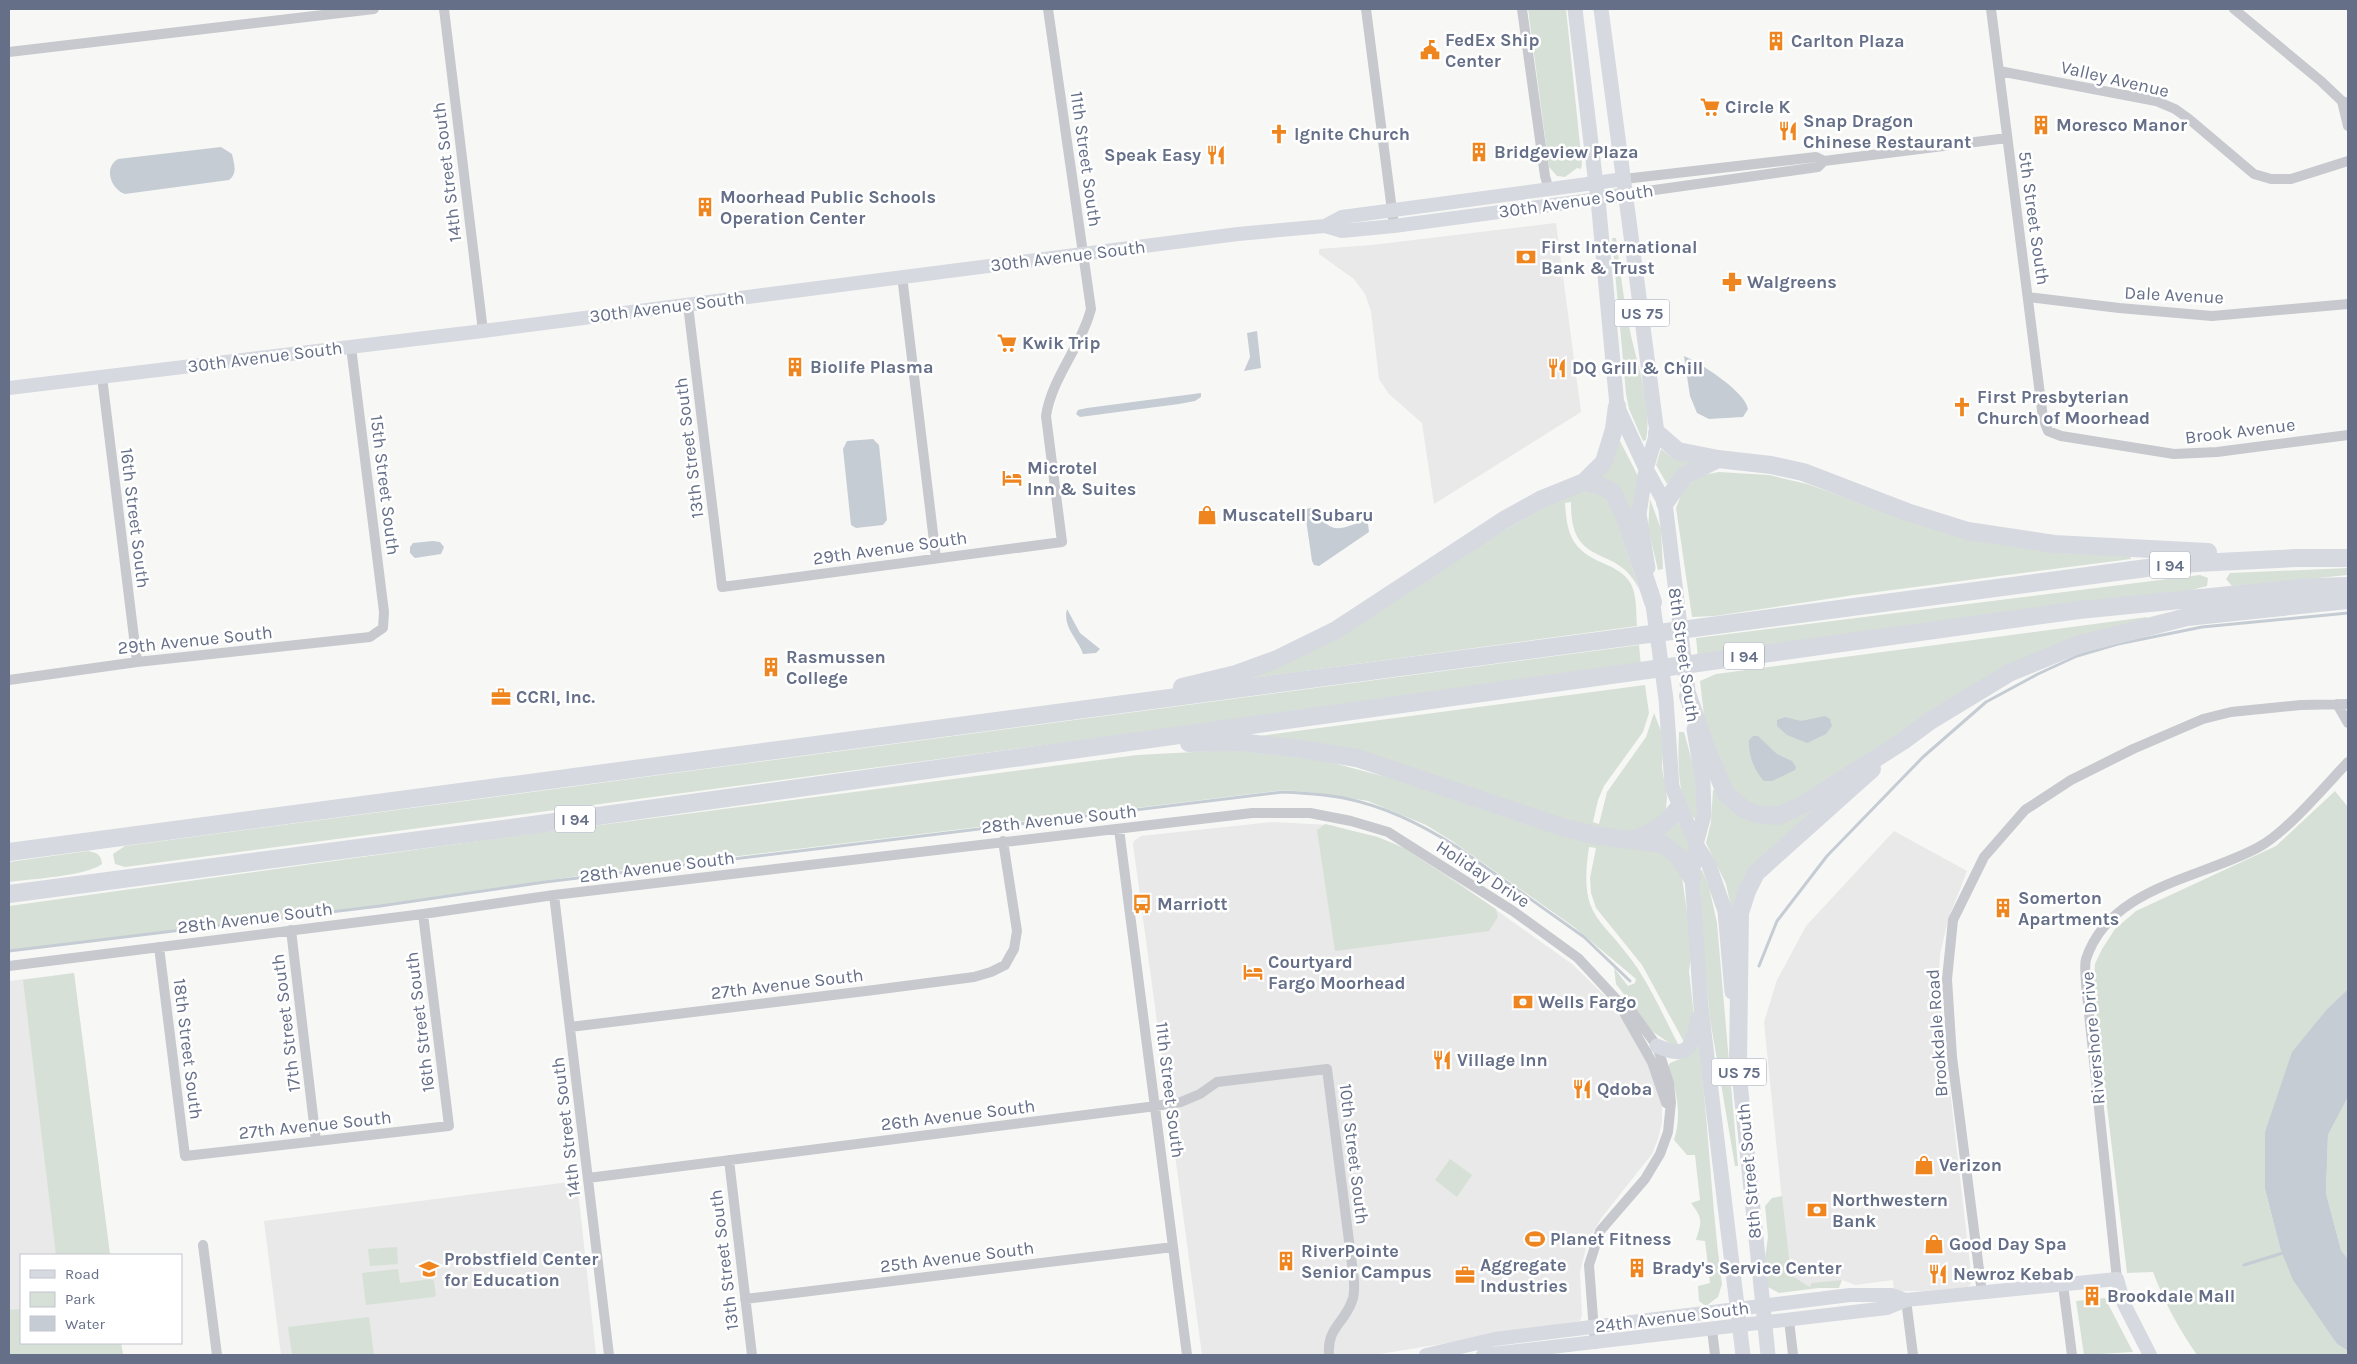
<svg xmlns="http://www.w3.org/2000/svg" width="2357" height="1364" font-family="Karla,sans-serif">
<style>
.built{fill:#e8e9e8}
.green{fill:#d7e0d6}
.water{fill:#c6ccd4}
.lines{fill:none;stroke-linecap:round;stroke-linejoin:round}
.stream{stroke:#c6ccd4;stroke-width:3}
.street{stroke:#c7c9ce;stroke-width:10}
.secondary{stroke:#d6d9e0;stroke-width:14}
.primary{stroke:#d6d9e0;stroke-width:15}
.highway{stroke:#d6d9e0;stroke-width:18}
.labels{text-anchor:middle;dominant-baseline:central;stroke-width:5;stroke-linejoin:round;paint-order:stroke}
.shield{fill:#fff;stroke:#939aac;stroke-width:1}
.shield-label{font-size:16px;font-weight:bold;fill:#656f88}
.poi-label{font-size:18px;font-weight:bold;fill:#656f88;stroke:#fff;text-anchor:start}
.street-label{font-size:18px;fill:#656f88;stroke:#fff}
</style>
<rect width="100%" height="100%" fill="#f7f8f5"/>
<path class="built" d="M1556,223L1581,412L1434,504L1422,423L1389,394L1379,379L1371,311L1365,294L1354,279L1319,254V249L1372,245Z
M1272,822L1331,825L1392,843L1410,851L1446,874L1572,964L1604,995L1623,1020L1646,1056L1662,1104V1122L1658,1139L1652,1154L1602,1217L1588,1240L1580,1272L1582,1315L1580,1321L1374,1355H1202L1133,844L1134,841L1141,836Z
M1894,831L1967,871L1948,920L1940,955L1938,985L1972,1282L1968,1287L1923,1291H1894L1893,1280L1855,1285L1842,1280L1810,1287L1791,1275L1789,1270L1764,1022L1777,980L1806,926Z
M74,973L110,1255H21V1343H121L123,1355H9V981Z
M577,1181L596,1355H281L264,1221Z"/>
<path class="green" d="M1528,9H1566L1582,164L1581,169L1577,168L1565,177L1557,176L1549,167Z
M1612,238H1616C1620,267 1623,297 1629,326C1636,364 1653,401 1646,440L1643,441L1629,409L1626,394Z
M1618,437L1638,476L1632,521L1601,478Z
M1661,449L1670,456L1693,462L1680,469L1667,484L1656,465Z
M1719,472L1769,475L1807,484L1891,514L2038,550L2072,554H2130L2131,559L1854,595L1715,616L1692,617L1676,508L1684,487L1703,475Z
M1591,491L1599,493L1611,500L1639,589C1617,542 1570,571 1571,502L1565,503C1567,535 1572,550 1603,563C1614,568 1625,573 1631,584C1637,595 1636,614 1637,626L1238,680L1572,492Z
M1650,499L1661,529L1663,569L1658,570L1648,528Z
M2348,568V575L2232,586L2226,579L2230,573Z
M2200,575L2208,578L2207,586L2192,590L1698,658L1696,638Z
M2147,617V620L2079,638L1878,749L1780,809H1756L1730,790L1705,725L1700,681L1716,674Z
M1639,645L1641,666L125,867L115,864L113,854L125,846Z
M1645,685L1649,713L1643,732L1604,786L1598,800L1593,822L1599,824L1607,792L1646,737L1654,713L1663,736L1662,768L1667,797L1666,809L1661,818L1642,829L1626,832L1605,830L1555,819L1244,738Z
M1679,732H1684C1692,761 1701,790 1696,820C1676,802 1678,757 1679,732Z
M1233,750L1322,760L1645,846L1668,855L1682,877L1692,947L1689,971L1694,1016L1684,1042L1642,965L1596,908L1591,893L1590,878L1596,848L1589,847C1578,921 1602,915 1638,969C1653,992 1665,1019 1678,1044H1671L1653,1032L1616,984L1614,968L1628,986L1635,983L1636,979L1574,927L1452,841L1426,825L1368,801L1316,793L1284,790L598,873L379,905L9,950V906L493,839L1137,755Z
M1713,790H1719L1744,818L1831,799L1732,912L1726,884L1706,843L1711,822Z
M2335,791L2348,807V989L2328,1008L2265,1132V1189L2280,1248L2337,1344L2348,1351V1355H2197C2179,1329 2164,1302 2153,1272L2127,1273L2098,1032L2094,980L2095,964L2102,949L2115,929L2136,911L2276,846Z
M1678,821L1690,846L1688,858L1660,835Z
M1325,824L1378,837L1404,848L1496,909L1498,917L1489,931L1335,951L1317,830Z
M88,851C97,853 101,854 102,864C87,876 30,879 9,882V862Z
M1699,870H1702L1709,887L1717,923L1738,1166H1735L1710,1019L1703,947Z
M74,973L110,1255H56L23,980Z
M1698,1043C1709,1123 1711,1204 1722,1284L1718,1297L1706,1306L1699,1301L1698,1286L1710,1283L1705,1241L1696,1240C1701,1222 1704,1220 1691,1203L1700,1200L1695,1155H1687L1674,1140C1682,1115 1677,1090 1668,1067L1670,1063L1690,1055Z
M2348,1097V1259L2341,1250L2326,1193L2328,1135Z
M1450,1159L1472,1175L1457,1197L1435,1180Z
M1782,1196L1791,1275L1810,1287L1812,1283L1842,1280L1839,1288H1819L1779,1293L1768,1287L1765,1258L1768,1237L1765,1206L1772,1198Z
M397,1247L398,1264L370,1266L368,1249Z
M398,1269L400,1283L431,1279L434,1281L436,1295L434,1297L366,1305L362,1273Z
M2105,1298L2133,1352L2084,1355L2076,1301Z
M21,1309V1343H121L123,1355H9V1310Z
M369,1317L374,1355H292L288,1327Z"/>
<path class="water" d="M221,147L232,154C234,164 238,173 229,180L125,194C111,189 103,168 118,159Z
M1257,331L1261,368L1244,371L1250,357L1247,333Z
M1684,356C1699,362 1746,392 1748,409L1743,417L1709,419L1697,413L1690,396Z
M1201,393V397L1195,401L1179,404L1080,417L1076,414L1078,410L1087,408Z
M873,439L879,445L887,520L883,525L856,528L851,525L843,449L847,441Z
M1311,508C1332,531 1332,533 1363,521L1368,524L1369,532L1319,566L1314,565L1312,561L1305,513L1306,509Z
M433,541L440,542L444,547L441,554L415,558L410,553V547L413,543Z
M1067,609L1080,633L1100,649L1096,653L1083,654C1078,639 1062,627 1067,609Z
M1825,716L1830,719L1832,726L1826,734L1807,743L1787,735L1777,726V720L1785,717L1801,721Z
M1753,736H1758L1777,754L1792,761L1796,767L1795,770L1772,781H1764C1754,771 1748,754 1749,740Z
M2348,989V1097L2328,1135L2326,1193L2341,1250L2348,1259V1351L2337,1344L2293,1280L2280,1248L2265,1189V1132L2292,1052L2328,1008Z"/>
<g class="lines">
<path class="stream" d="M9,951L380,906L545,882L1283,792C1305,793 1327,794 1348,799C1387,807 1424,826 1457,847L1584,937L1630,981
M1759,966L1777,921L1827,856L1923,757L1986,702L2038,674L2077,656L2118,644L2202,627L2348,613
M2244,1265L2286,1252"/>
<path class="street" d="M444,9L483,331
M1366,9L1394,226
M1522,9L1545,176L1549,190
M1991,9L2043,418L2048,431L2061,436L2174,454L2217,452L2348,435
M2234,9L2322,82L2342,101L2348,103
M9,52L374,9
M1999,71L2156,101L2175,109L2189,119L2254,174L2271,179H2291L2348,161
M2342,101L2348,126
M1624,179L1816,157L1824,161L2007,138
M1626,194L1818,167L1824,161
M902,276L936,558
M2028,297L2119,308L2212,316L2348,304
M688,305L722,587L1062,542L1046,416C1052,377 1081,347 1091,309L1048,9
M102,377L137,662
M9,680L137,662L370,637L383,628L384,612L351,347
M2337,704L2348,723
M1119,829L1187,1355
M554,895L609,1355
M291,930L316,1141
M159,947L185,1156L449,1126L423,914
M9,966L423,914L554,895L1252,813H1310L1351,821L1388,832L1513,911L1578,958L1618,1001L1630,1009L1657,1046L1669,1083L1671,1102L1668,1132L1660,1154L1645,1179L1600,1231L1589,1265L1595,1344
M1619,1004L1652,1062L1666,1103
M570,1027L874,990L974,977L991,972L1005,965L1014,949L1017,931L1003,841
M729,1160L752,1355
M588,1178L1156,1106L1181,1102L1200,1094L1217,1082L1327,1069L1354,1280C1354,1286 1355,1295 1352,1301C1344,1324 1327,1327 1329,1355
M203,1245L217,1355
M2117,1279L2086,985C2086,977 2084,967 2086,959C2110,887 2199,879 2257,848C2286,833 2324,787 2348,762
M2063,1285L2072,1355
M1982,1293L1952,1057L1947,979L1953,920L1984,857L2025,810L2071,780L2133,749L2203,719L2231,712L2301,705L2348,704
M745,1299L1173,1247
M1906,1300L1913,1355
M1789,1320L1793,1355
M1712,1329L1715,1355"/>
<path class="secondary" d="M1325,226L1342,217L1624,179
M9,388L483,331L1238,234L1325,226L1342,231L1394,226L1598,199L1626,194
M1426,1355L1495,1339L1850,1295H1892L1906,1300
M1483,1355L1887,1308L1906,1300L2117,1279L2124,1304L2150,1355"/>
<path class="primary" d="M1575,9L1599,210L1617,406L1646,469L1665,503L1690,707
M1601,9L1657,433L1646,469L1639,514L1648,568
M1651,591L1666,699L1672,787L1696,844L1709,865L1725,911L1732,992
M1694,729L1703,783L1704,815L1696,844L1692,878L1701,1007L1743,1355
M1657,1046C1689,1060 1692,1047 1698,1018
M1737,1053L1768,1355"/>
<path class="highway" d="M1657,433L1678,451L1718,459L1771,465L1803,472L1907,512L1968,531L2054,544L2208,552
M1584,482L1596,484L1613,492L1626,520L1653,602
M1665,503L1684,476L1718,459
M1182,687L1236,674L1277,659L1336,630L1504,520L1542,499L1584,482L1604,462L1614,429L1617,406
M1688,696L1707,750L1726,794L1744,809L1755,814L1778,816L1804,804L1903,741L1930,721L2009,673L2077,645L2187,617L2348,600
M1189,743L1239,742L1301,749L1357,758L1565,828L1599,836L1663,844L1678,856L1692,878
M1634,839C1655,832 1666,824 1679,807
M9,852L2177,564L2296,558H2348
M9,894L540,824L2079,610L2312,587L2348,586
M1738,1064L1740,913L1747,891L1756,873L1872,769"/>
</g>
<defs>
<symbol id="building-bare" viewBox="-9 -9 18 18"><path d="M-4-6H4V6H1V3H-1V6H-4ZM-2.5-4.3h1.7v1.8h-1.7ZM.8-4.3h1.7v1.8H.8ZM-2.5-1h1.7V.8h-1.7ZM.8-1h1.7V.8H.8Z" fill="#ef851e" stroke="#fff" stroke-width="2.5" paint-order="stroke"/></symbol>
<symbol id="civic-bare" viewBox="-9 -9 18 18"><path d="M-.6-6.5H3V-4.5H.6V-3L4-1V1h2V6H-6V1h2V-1L-.6-3ZM-1.2 2.5V6h2.4V2.5Z" fill="#ef851e" stroke="#fff" stroke-width="2.5" paint-order="stroke"/></symbol>
<symbol id="supermarket-bare" viewBox="-9 -9 18 18"><path d="M-6-5.5h2.5l.6 2H6L4.5 2H-2.5L-4.4-4H-6ZM-1.5 3.2a1.3 1.3 0 1 0 .1 0ZM3 3.2a1.3 1.3 0 1 0 .1 0Z" fill="#ef851e" stroke="#fff" stroke-width="2.5" paint-order="stroke"/></symbol>
<symbol id="restaurant-bare" viewBox="-9 -9 18 18"><path d="M-5-6h1v4h1v-4h1v4h1v-4h1v5L-1.5 .5V6h-2V.5L-5-1ZM5-6V6H3V1.5H1.5Q1.5-4 5-6Z" fill="#ef851e" stroke="#fff" stroke-width="2.5" paint-order="stroke"/></symbol>
<symbol id="church-bare" viewBox="-9 -9 18 18"><path d="M-1.2-6h2.4v3.5h3.3v2.4h-3.3V6h-2.4V-.1h-3.3v-2.4h3.3Z" fill="#ef851e" stroke="#fff" stroke-width="2.5" paint-order="stroke"/></symbol>
<symbol id="bank-bare" viewBox="-9 -9 18 18"><path d="M-6-4H6V4H-6ZM0-2.3a2.3 2.3 0 1 0 0 4.6a2.3 2.3 0 1 0 0-4.6Z" fill="#ef851e" stroke="#fff" stroke-width="2.5" paint-order="stroke"/></symbol>
<symbol id="pharmacy-bare" viewBox="-9 -9 18 18"><path d="M-2-6h4v4h4v4h-4v4h-4v-4h-4v-4h4Z" fill="#ef851e" stroke="#fff" stroke-width="2.5" paint-order="stroke"/></symbol>
<symbol id="hotel-bare" viewBox="-9 -9 18 18"><path d="M-6-4.5h1.5V1H6V5H4.5V3h-9V5H-6ZM-4 0a1.8 1.8 0 1 1 3.6 0ZM.5 0V-2.5h3Q6-2.5 6 0Z" fill="#ef851e" stroke="#fff" stroke-width="2.5" paint-order="stroke"/></symbol>
<symbol id="shop-bare" viewBox="-9 -9 18 18"><path d="M-5-2.5h2.3a2.7 3.5 0 0 1 5.4 0H5L5.5 6h-11ZM-1.5-2.5h3a1.5 2.3 0 0 0-3 0Z" fill="#ef851e" stroke="#fff" stroke-width="2.5" paint-order="stroke"/></symbol>
<symbol id="office-bare" viewBox="-9 -9 18 18"><path d="M-6-3h4V-5.5h4V-3h4V5H-6ZM-1-4.5V-3h2v-1.5ZM-6 0V1H6V0Z" fill="#ef851e" stroke="#fff" stroke-width="2.5" paint-order="stroke"/></symbol>
<symbol id="bus-bare" viewBox="-9 -9 18 18"><path d="M-5-6H5V4H4V6H2V4H-2V6H-4V4H-5ZM-3.5-4V0h7V-4ZM-3.5 1.2v1.5H-2V1.2ZM2 1.2v1.5H3.5V1.2Z" fill="#ef851e" stroke="#fff" stroke-width="2.5" paint-order="stroke"/></symbol>
<symbol id="stadium-bare" viewBox="-9 -9 18 18"><path d="M0-5a6.5 5 0 1 0 0 10a6.5 5 0 1 0 0-10ZM-3.5-1.8h7v3.6h-7Z" fill="#ef851e" stroke="#fff" stroke-width="2.5" paint-order="stroke"/></symbol>
<symbol id="school-bare" viewBox="-9 -9 18 18"><path d="M0-5L7-2L0 1L-7-2ZM-4 1L0 2.5L4 1V4Q0 6-4 4Z" fill="#ef851e" stroke="#fff" stroke-width="2.5" paint-order="stroke"/></symbol>
</defs>
<g fill-rule="evenodd">
<use href="#building-bare" x="1762" y="27" width="28" height="28"/>
<use href="#civic-bare" x="1416" y="36" width="28" height="28"/>
<use href="#supermarket-bare" x="1696" y="93" width="28" height="28"/>
<use href="#building-bare" x="2027" y="111" width="28" height="28"/>
<use href="#restaurant-bare" x="1774" y="117" width="28" height="28"/>
<use href="#church-bare" x="1265" y="120" width="28" height="28"/>
<use href="#building-bare" x="1465" y="138" width="28" height="28"/>
<use href="#restaurant-bare" x="1202" y="141" width="28" height="28"/>
<use href="#building-bare" x="691" y="193" width="28" height="28"/>
<use href="#bank-bare" x="1512" y="243" width="28" height="28"/>
<use href="#pharmacy-bare" x="1718" y="268" width="28" height="28"/>
<use href="#supermarket-bare" x="993" y="329" width="28" height="28"/>
<use href="#building-bare" x="781" y="353" width="28" height="28"/>
<use href="#restaurant-bare" x="1543" y="354" width="28" height="28"/>
<use href="#church-bare" x="1948" y="393" width="28" height="28"/>
<use href="#hotel-bare" x="998" y="464" width="28" height="28"/>
<use href="#shop-bare" x="1193" y="501" width="28" height="28"/>
<use href="#building-bare" x="757" y="653" width="28" height="28"/>
<use href="#office-bare" x="487" y="683" width="28" height="28"/>
<use href="#bus-bare" x="1128" y="890" width="28" height="28"/>
<use href="#building-bare" x="1989" y="894" width="28" height="28"/>
<use href="#hotel-bare" x="1239" y="958" width="28" height="28"/>
<use href="#bank-bare" x="1509" y="988" width="28" height="28"/>
<use href="#restaurant-bare" x="1428" y="1046" width="28" height="28"/>
<use href="#restaurant-bare" x="1568" y="1075" width="28" height="28"/>
<use href="#shop-bare" x="1910" y="1151" width="28" height="28"/>
<use href="#bank-bare" x="1803" y="1196" width="28" height="28"/>
<use href="#stadium-bare" x="1521" y="1225" width="28" height="28"/>
<use href="#shop-bare" x="1920" y="1230" width="28" height="28"/>
<use href="#building-bare" x="1272" y="1247" width="28" height="28"/>
<use href="#building-bare" x="1623" y="1254" width="28" height="28"/>
<use href="#school-bare" x="415" y="1255" width="28" height="28"/>
<use href="#restaurant-bare" x="1924" y="1260" width="28" height="28"/>
<use href="#office-bare" x="1451" y="1261" width="28" height="28"/>
<use href="#building-bare" x="2078" y="1282" width="28" height="28"/>
</g>
<g class="labels">
<g class="shield">
<rect x="1614.5" y="299.5" width="55" height="27" rx="4"/>
<rect x="2150" y="551.5" width="40" height="27" rx="4"/>
<rect x="1724" y="642.5" width="40" height="27" rx="4"/>
<rect x="555" y="805.5" width="40" height="27" rx="4"/>
<rect x="1711.5" y="1058.5" width="55" height="27" rx="4"/>
</g>
<g class="shield-label">
<text x="1642" y="313">US 75</text>
<text x="2170" y="565">I 94</text>
<text x="1744" y="656">I 94</text>
<text x="575" y="819">I 94</text>
<text x="1739" y="1072">US 75</text>
</g>
<g class="poi-label">
<text x="1445" y="40">FedEx Ship<tspan x="1445" dy="21">Center</tspan></text>
<text x="1791" y="41">Carlton Plaza</text>
<text x="1725" y="107">Circle K</text>
<text x="1803" y="121">Snap Dragon<tspan x="1803" dy="21">Chinese Restaurant</tspan></text>
<text x="2056" y="125">Moresco Manor</text>
<text x="1294" y="134">Ignite Church</text>
<text x="1494" y="152">Bridgeview Plaza</text>
<text x="1201" y="155" text-anchor="end">Speak Easy</text>
<text x="720" y="197">Moorhead Public Schools<tspan x="720" dy="21">Operation Center</tspan></text>
<text x="1541" y="247">First International<tspan x="1541" dy="21">Bank &amp; Trust</tspan></text>
<text x="1747" y="282">Walgreens</text>
<text x="1022" y="343">Kwik Trip</text>
<text x="810" y="367">Biolife Plasma</text>
<text x="1572" y="368">DQ Grill &amp; Chill</text>
<text x="1977" y="397">First Presbyterian<tspan x="1977" dy="21">Church of Moorhead</tspan></text>
<text x="1027" y="468">Microtel<tspan x="1027" dy="21">Inn &amp; Suites</tspan></text>
<text x="1222" y="515">Muscatell Subaru</text>
<text x="786" y="657">Rasmussen<tspan x="786" dy="21">College</tspan></text>
<text x="516" y="697">CCRI, Inc.</text>
<text x="2018" y="898">Somerton<tspan x="2018" dy="21">Apartments</tspan></text>
<text x="1157" y="904">Marriott</text>
<text x="1268" y="962">Courtyard<tspan x="1268" dy="21">Fargo Moorhead</tspan></text>
<text x="1538" y="1002">Wells Fargo</text>
<text x="1457" y="1060">Village Inn</text>
<text x="1597" y="1089">Qdoba</text>
<text x="1939" y="1165">Verizon</text>
<text x="1832" y="1200">Northwestern<tspan x="1832" dy="21">Bank</tspan></text>
<text x="1550" y="1239">Planet Fitness</text>
<text x="1949" y="1244">Good Day Spa</text>
<text x="1301" y="1251">RiverPointe<tspan x="1301" dy="21">Senior Campus</tspan></text>
<text x="444" y="1259">Probstfield Center<tspan x="444" dy="21">for Education</tspan></text>
<text x="1480" y="1265">Aggregate<tspan x="1480" dy="21">Industries</tspan></text>
<text x="1652" y="1268">Brady's Service Center</text>
<text x="1953" y="1274">Newroz Kebab</text>
<text x="2107" y="1296">Brookdale Mall</text>
</g>
<g class="street-label">
<text transform="translate(2115 79) rotate(13)">Valley Avenue</text>
<text transform="translate(1086 159) rotate(82)">11th Street South</text>
<text transform="translate(447 172) rotate(-97)">14th Street South</text>
<text transform="translate(1576 201) rotate(-8)">30th Avenue South</text>
<text transform="translate(2034 218) rotate(82)">5th Street South</text>
<text transform="translate(1068 256) rotate(-7)">30th Avenue South</text>
<text transform="translate(2174 295) rotate(3)">Dale Avenue</text>
<text transform="translate(667 307) rotate(-7)">30th Avenue South</text>
<text transform="translate(265 357) rotate(-7)">30th Avenue South</text>
<text transform="translate(2240 431) rotate(-7)">Brook Avenue</text>
<text transform="translate(689 448) rotate(-97)">13th Street South</text>
<text transform="translate(385 485) rotate(83)">15th Street South</text>
<text transform="translate(135 518) rotate(83)">16th Street South</text>
<text transform="translate(890 548) rotate(-8)">29th Avenue South</text>
<text transform="translate(195 640) rotate(-6)">29th Avenue South</text>
<text transform="translate(1684 655) rotate(82)">8th Street South</text>
<text transform="translate(1059 819) rotate(-6)">28th Avenue South</text>
<text transform="translate(657 867) rotate(-7)">28th Avenue South</text>
<text transform="translate(1483 874) rotate(33)">Holiday Drive</text>
<text transform="translate(255 918) rotate(-7)">28th Avenue South</text>
<text transform="translate(787 984) rotate(-7)">27th Avenue South</text>
<text transform="translate(420 1022) rotate(-97)">16th Street South</text>
<text transform="translate(286 1023) rotate(-97)">17th Street South</text>
<text transform="translate(1937 1033) rotate(-94)">Brookdale Road</text>
<text transform="translate(2093 1038) rotate(-95)">Rivershore Drive</text>
<text transform="translate(188 1049) rotate(83)">18th Street South</text>
<text transform="translate(1170 1090) rotate(83)">11th Street South</text>
<text transform="translate(958 1115) rotate(-7)">26th Avenue South</text>
<text transform="translate(315 1125) rotate(-6)">27th Avenue South</text>
<text transform="translate(566 1127) rotate(-97)">14th Street South</text>
<text transform="translate(1354 1154) rotate(83)">10th Street South</text>
<text transform="translate(1749 1171) rotate(-95)">8th Street South</text>
<text transform="translate(957 1257) rotate(-7)">25th Avenue South</text>
<text transform="translate(724 1260) rotate(-97)">13th Street South</text>
<text transform="translate(1672 1317) rotate(-7)">24th Avenue South</text>
</g>
</g>
<rect width="2357" height="1364" fill="none" stroke="#656f88" stroke-width="20"/>
<rect x="20" y="1254" width="162" height="90" fill="#ffffff" stroke="#c1c5cf"/>
<rect x="30" y="1270" width="25" height="8" fill="#d6d9e0" stroke="#c1c5cf"/>
<text x="65" y="1279" font-size="15" fill="#656f88">Road</text>
<rect x="30" y="1292" width="25" height="15" fill="#d7e0d6" stroke="#c1c5cf"/>
<text x="65" y="1304" font-size="15" fill="#656f88">Park</text>
<rect x="30" y="1316" width="25" height="15" fill="#c6ccd4" stroke="#c1c5cf"/>
<text x="65" y="1329" font-size="15" fill="#656f88">Water</text>
</svg>
